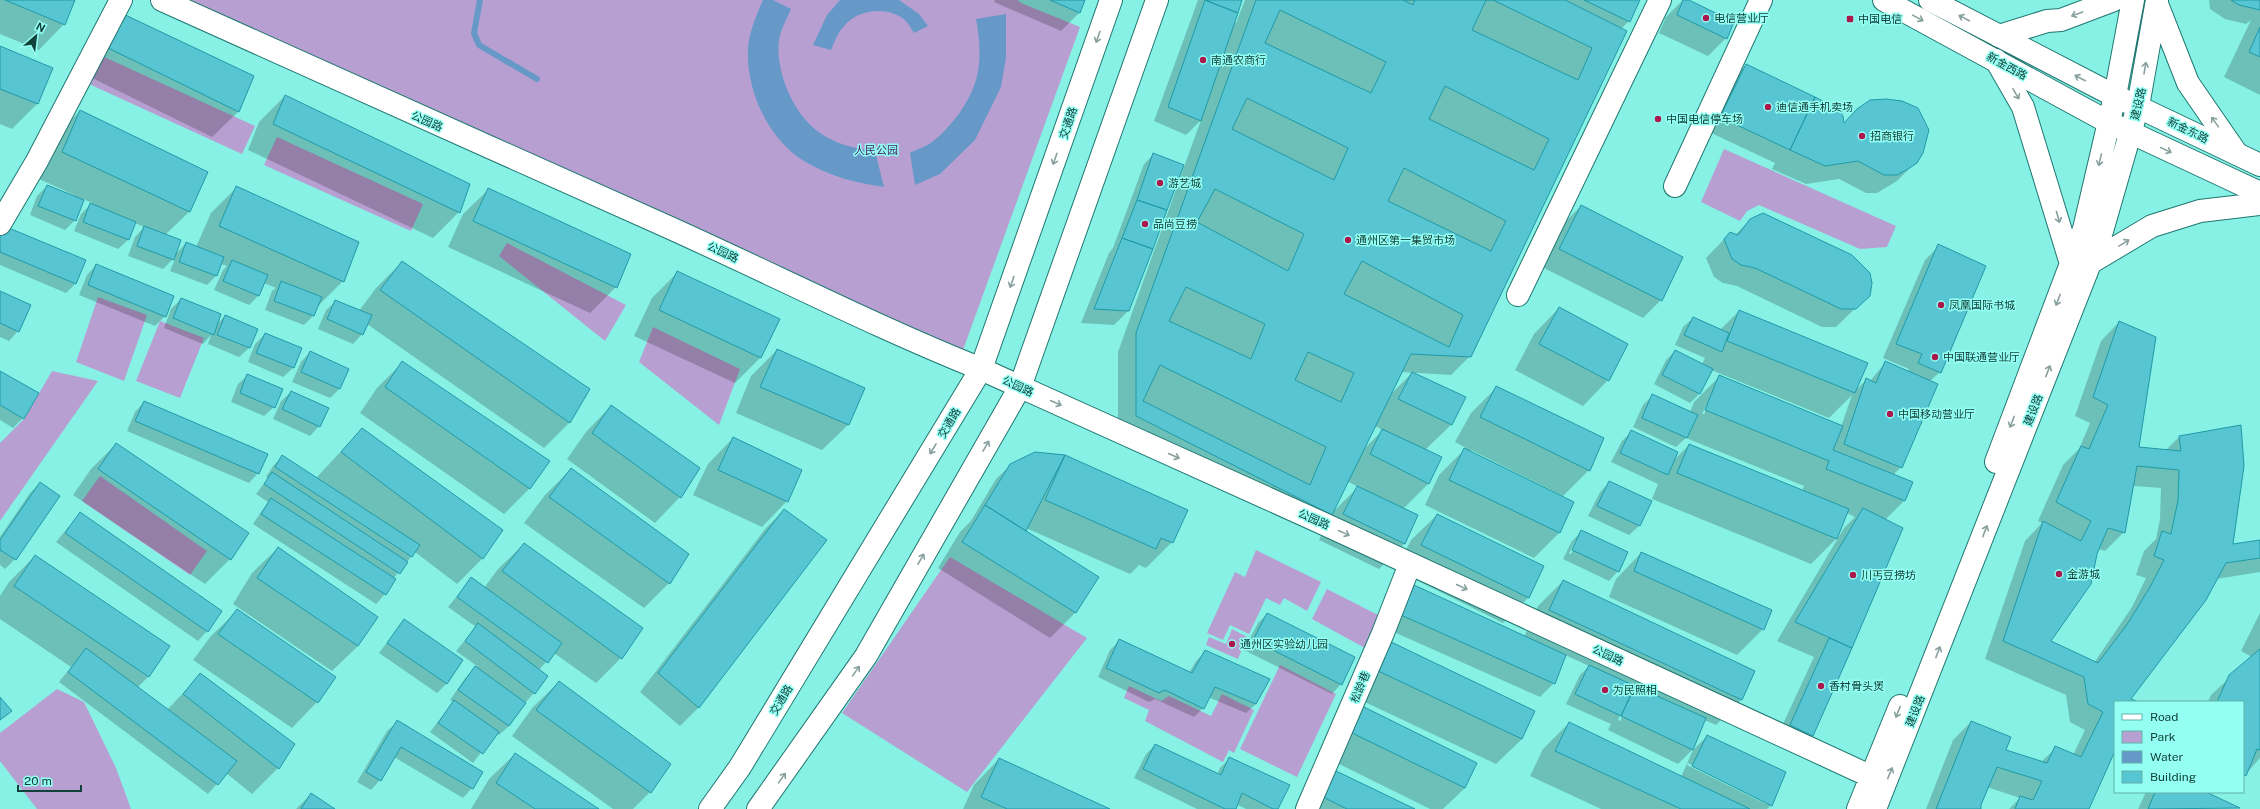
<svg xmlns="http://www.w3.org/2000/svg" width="2260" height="809" font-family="'Public Sans','Noto Sans SC',sans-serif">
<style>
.green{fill:#b89fd2}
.water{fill:#6699c7}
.shadow{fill:#0003;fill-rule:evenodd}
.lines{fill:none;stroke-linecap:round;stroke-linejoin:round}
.stream{stroke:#6699c7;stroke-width:6}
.building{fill:#58c5d2;stroke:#219aa7;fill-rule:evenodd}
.minor-casing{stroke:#207770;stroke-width:24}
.major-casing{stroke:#207770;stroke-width:24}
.minor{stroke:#fff;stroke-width:22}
.major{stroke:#fff;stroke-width:22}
.oneway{stroke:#88a09e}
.poi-dot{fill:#ab184e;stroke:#94fff3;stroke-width:1.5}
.labels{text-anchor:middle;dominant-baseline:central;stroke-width:3;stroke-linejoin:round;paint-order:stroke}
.poi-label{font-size:11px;fill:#12413c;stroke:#94fff3;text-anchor:start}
.street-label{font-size:11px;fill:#12413c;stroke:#94fff3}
.park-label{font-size:11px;fill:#431d62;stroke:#94fff3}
</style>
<rect width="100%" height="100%" fill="#87f1e6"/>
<path class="green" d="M173,0H1018L1021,3L1080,27L963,350L931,338Z
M102,56L255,126L242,154L89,84Z
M277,137L423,204L411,231L264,165Z
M1724,149L1896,226L1887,247L1860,249L1759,205L1747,211L1740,221L1701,202Z
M507,243L626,305L605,341L499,256Z
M98,297L147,315L124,381L76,362Z
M160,321L204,338L180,398L136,381Z
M653,327L740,369L719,425L639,362Z
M52,371L98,381L0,521V443L24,419Z
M100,476L207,551L190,575L82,501Z
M1256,550L1321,582L1307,611L1284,598L1280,605L1266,598L1249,634L1230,625L1223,640L1207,633L1235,572L1245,577Z
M950,557L1087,638L967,792L842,713Z
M1327,589L1380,616L1365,648L1312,619Z
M1232,629L1247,637L1238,659L1206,645L1209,637L1226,644Z
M1280,665L1336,694L1297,777L1240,749Z
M1129,686L1161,701L1169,696L1211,716L1222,694L1254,710L1234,753L1229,750L1223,762L1145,721L1149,710L1124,698Z
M57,689L84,702L116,768L131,809H37L0,761V733Z"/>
<path class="water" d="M763,0H773L791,9C787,19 780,30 779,41C777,57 781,74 787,89C804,130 831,146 875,151L884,187C855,183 829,176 804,161C768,139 746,90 748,49C749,32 756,16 763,0Z
M840,0H899L919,14L928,26L914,33C911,29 909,24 905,20C888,6 859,9 845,25C838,32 835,41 831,50L813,45L827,15Z
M1006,14V58L1001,87L975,140L940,174L915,185L910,153C917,149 926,147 932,142C952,127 974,97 978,71C981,54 979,35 976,19Z"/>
<path class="shadow" d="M0,0H74L64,24L39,50L0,34Z
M995,0H1084L1079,13L1061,31L994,2Z
M1198,0H1242L1234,22L1236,23L1245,0H1639L1629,21L1621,29L1470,356L1451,375L1401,372L1390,395L1412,373L1452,424L1425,450L1440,457L1428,484L1403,509L1417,516L1404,544L1379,569L1319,540L1331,514L1313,532L1118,434V352L1184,167L1182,166L1128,311L1114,325L1081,323L1109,253L1113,248L1144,164L1153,155L1184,167L1201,120L1186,135L1154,121ZM1375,426L1383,430L1364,449ZM1347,481L1358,487L1332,513Z
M1683,0H1687L1726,38L1708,56L1659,33L1666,17Z
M2209,0H2260V95L2224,77L2251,20L2246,24L2225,19L2210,9Z
M93,38L253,77L238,112L212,137L78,71Z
M0,47L37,104L12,129L0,124Z
M1746,65L1843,125L1916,162L1897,181L1877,193H1866L1839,179L1806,184L1772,169L1775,163L1707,131L1732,79Z
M285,96L459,212L433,238L248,150L259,122Z
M80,111L190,211L165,235L174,256L186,243L196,247L211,213L237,187L343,281L317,307L313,316L304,325L265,310L272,291L276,288L264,283L259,295L249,305L214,290L223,270L227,266L221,264L216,276L207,285L170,271L176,256L163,269L128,256L135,237L144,227L135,223L128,240L118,249L74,231L81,214L92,203L83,199L75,220L65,230L30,215L37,196L47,186L73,196L74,195L37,178L55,136Z
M489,189L616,287L590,313L448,247L463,214Z
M1581,206L1661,300L1643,318L1542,267L1563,224Z
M1750,220L1869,295L1836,327H1822L1737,286L1723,283L1714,277L1706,258L1730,233L1735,235Z
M0,231L75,284L66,293L0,265Z
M1939,246L1940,372L1930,381L1901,467L1893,475L1911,483L1904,501L1885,520L1851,647L1812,735L1798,749L1776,739L1814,657L1777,641L1844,528L1855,517L1847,513L1837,538L1811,564L1652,499L1658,484L1611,462L1622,441L1632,431L1673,461L1689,445L1802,491L1804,486L1686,438L1676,447L1633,427L1643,405L1653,395L1690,412L1694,402L1720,376L1841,427L1852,395L1829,418L1711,370L1700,393L1690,403L1654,384L1666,360L1675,351L1702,364L1705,358L1675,345L1683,327L1693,318L1720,330L1739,311L1855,391L1867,379L1870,381L1886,362L1907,372L1909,369L1883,358L1925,260ZM1706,406H1708L1704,414H1702Z
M402,262L589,390L569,423L544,448L367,324L362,334L353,344L318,329L326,310L336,301L359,311L376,288Z
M96,265L165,316L155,326L79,295L87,275Z
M677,273L761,357L735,383L634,336L652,298Z
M0,292L18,331L9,341L0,337Z
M181,299L216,325L225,316L256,330L249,348L239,357L208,344L211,335L203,344L164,328L171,309Z
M1559,308L1608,380L1583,406L1515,370L1534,334Z
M2119,322L2138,448L2166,450L2179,437L2231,545L2260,541V572L2216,579L2129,699L2137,702H2115V748L2088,809H2009L2020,798L1987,787L1980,809H1926L1953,740L1971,722L2004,751L2041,762L2056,748L2073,755L2085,730L2070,722L2066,695L1985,659L2025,541L2042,523L2038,521L2063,465L2079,449L2090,423L2075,416L2101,341ZM2133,486L2161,488L2160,519L2156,539L2144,551L2136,575L2146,578L2132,607L2094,663L2050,641L2099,549L2105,551L2124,532Z
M265,334L301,349L293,368L283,377L248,362L255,344Z
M777,350L864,388L848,425L822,450L736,413L751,376Z
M310,352L348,369L339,389L330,398L292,382L301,362Z
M402,363L530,488L504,514L360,413L377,388Z
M0,372L23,418L13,428L0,420Z
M248,375L274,407L264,416L231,402L238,384Z
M1497,387L1589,470L1563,496L1471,450L1470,452L1572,503L1559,533L1534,558L1425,505L1439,475L1466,448L1455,442L1471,413Z
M291,392L319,426L310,436L273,419L281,401Z
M144,402L258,473L249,483L127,431L135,412Z
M611,406L680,497L655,523L567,459L586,432Z
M362,429L483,558L457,584L415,552L393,579L385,594L376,604L253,524L268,502L256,494L268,478L266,477L273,466L282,457L316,478Z
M733,438L787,501L762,527L693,495L708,464Z
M116,444L230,559L205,584L73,495L91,469Z
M1036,453L1065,456L1172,542L1146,568L1139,565L1130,574L1026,528L1024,531L1098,577L1075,613L1050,638L938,568L960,532L971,521L996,479L1011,465Z
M571,469L669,583L644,608L524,523L545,495Z
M1610,482L1651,502L1639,526L1629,535L1588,516L1600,492Z
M40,483L58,496L15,559L5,569L0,565V537L30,493Z
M784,510L699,707L680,726L640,692L766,528Z
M80,513L207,631L198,641L56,542Z
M1437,515L1529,597L1503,623L1396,570L1411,540Z
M1582,531L1618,571L1609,581L1563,559L1572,541ZM1575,541H1577L1571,554H1569Z
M524,544L621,658L596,683L554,653L539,670L534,693L525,703L509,726L499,735L496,733L473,763L430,732L453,702L450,700L466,677L477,666L456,651L476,627L448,607L471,579L484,588L498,569Z
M278,548L358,646L332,671L233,604L252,573Z
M1641,553L1763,629L1737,655L1609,597L1616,579Z
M35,556L149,676L137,688L167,710L201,674L294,744L278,768L252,794L226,773L208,794L59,682L71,667L0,619V596L9,582Z
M1563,581L1741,700L1716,725L1704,720L1692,750L1678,764L1608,730L1611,724L1566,704L1580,675L1589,666L1565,655L1554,683L1540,697L1387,629L1401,600L1415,586L1524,637L1538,606ZM1626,703H1629L1620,721L1618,720Z
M237,611L317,702L292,728L193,660L211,636Z
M2260,613V758L2243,777V702H2208L2211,695L2252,657L2241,651Z
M1267,614L1341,684L1332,694L1244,650L1258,623Z
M404,620L462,660L446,684L437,693L379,653Z
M1120,640L1189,673L1196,661L1206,651L1268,680L1256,704L1246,713L1208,697L1203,708L1194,717L1155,699L1149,702L1098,677L1110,650Z
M1389,642L1534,712L1522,739L1496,764L1350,695Z
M559,682L650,792L633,809H613L512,736L533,707Z
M1362,708L1465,788L1443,809H1430L1323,756Z
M397,722L472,788L463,798L394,757L380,780L371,790L357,782L387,731Z
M1569,723L1681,777L1693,750L1707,736L1771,805L1767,809H1601L1530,776L1543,749ZM1688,763L1766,801V804L1687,765Z
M1155,745L1217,775L1220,768L1230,758L1277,809H1246L1236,804L1235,809H1197L1134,778L1146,754Z
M515,754L597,809H471L489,779Z
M999,759L1108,809H963L974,785Z
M1335,771L1413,809H1303Z
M2146,792H2203L2238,808L2138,809Z
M311,794L334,809H296Z"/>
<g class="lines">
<path class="stream" d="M480,0L474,33L479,45L537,79"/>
</g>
<path class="building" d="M5,0H75L65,25Z
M1050,0H1085L1080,13Z
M1205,0L1238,13L1201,121L1168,107Z
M1205,0H1242L1238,13Z
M1256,0H1565L1627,31L1471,357L1411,354L1332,515L1136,416V333Z
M1403,0H1415L1413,5Z
M1486,0H1493L1592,48L1578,80L1472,30Z
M1584,0H1640L1630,22Z
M1683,0H1689L1734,22L1727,39L1677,15Z
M2231,0H2260V10L2239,5Z
M1280,10L1386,62L1371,93L1265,43Z
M119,12L254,76L239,112L102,45Z
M2260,27V57L2249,52Z
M0,46L53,68L38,104L0,89Z
M1746,64L1815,97L1790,150L1720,117Z
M1445,86L1549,139L1534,170L1429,119Z
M285,95L470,184L460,213L273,124Z
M1815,97L1838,109L1843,116L1844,123L1857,109L1870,100L1886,99L1902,101L1918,108L1929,130L1923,153L1917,163L1908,169L1897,175H1884L1858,161L1825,166L1790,150Z
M1247,98L1348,148L1334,180L1232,129Z
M80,110L208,172L190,212L62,152Z
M1153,153L1184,165L1167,210L1137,200Z
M1404,168L1506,221L1491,251L1388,201Z
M47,185L84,200L76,221L38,206Z
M236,186L359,242L344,282L219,226Z
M488,188L631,254L617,288L473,221Z
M1215,189L1304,234L1288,271L1197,222Z
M1137,200L1167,210L1153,249L1122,238Z
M90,203L136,222L129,240L83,222Z
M1581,205L1683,257L1662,301L1559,249Z
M1763,213L1852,255L1870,273L1872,283L1870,296L1856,309H1841L1755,268L1741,265L1732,259L1724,239L1730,232L1738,235L1750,219Z
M4,226L86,260L76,284L0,252V235Z
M144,226L181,240L174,260L137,246Z
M1122,238L1153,249L1129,311L1094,309Z
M186,242L224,257L217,276L179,262Z
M1938,244L1986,266L1941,373L1918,363L1922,354L1896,344Z
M232,260L268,275L259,296L223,281Z
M402,261L590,389L570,423L380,290Z
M1362,261L1463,315L1449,347L1344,294Z
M96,264L174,296L166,317L88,285Z
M677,271L780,319L761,358L659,310Z
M281,281L322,297L314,316L274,301Z
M1186,287L1265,324L1251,359L1169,321Z
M0,291L31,305L19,332L0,323Z
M181,298L221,314L214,335L173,318Z
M335,300L372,315L363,335L327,319Z
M1559,307L1628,344L1609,381L1539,344Z
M1739,310L1868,363L1855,393L1727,341Z
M225,315L258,329L250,348L217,335Z
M1693,317L1729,333L1722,352L1684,335Z
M2119,321L2156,337L2139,447L2181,451L2179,436L2241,425L2244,466L2233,544L2260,540V558L2226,563L2206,600L2131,699L2139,702H2115V751L2089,809H2015L2020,796L2033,800L2042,781L1997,767L1981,805V809H1936L1971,721L2011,737L2006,750L2047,763L2055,746L2081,757L2103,712L2088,704L2084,677L2003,641L2043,521L2081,541L2091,521L2056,502L2081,446L2089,449L2108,405L2093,397ZM2137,466L2179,470L2178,500L2171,534L2162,531L2154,556L2164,560L2150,587L2128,623L2098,663L2051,641L2091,584L2097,554L2108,528L2125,533Z
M265,333L302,348L294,368L256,353Z
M777,349L865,388L849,425L760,387Z
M1675,350L1713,369L1700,394L1662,375Z
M310,351L349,369L340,389L301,372Z
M1308,352L1354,373L1341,402L1295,380Z
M402,361L550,461L530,489L385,387Z
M1885,361L1938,384L1902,468L1844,444L1866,378L1876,383Z
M1160,365L1326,447L1310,485L1143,401Z
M0,371L39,393L24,419L0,405Z
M1412,372L1466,397L1452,425L1398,399Z
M247,374L283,389L275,408L240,393Z
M1719,375L1843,426L1833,450L1913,482L1905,501L1826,469L1829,461L1705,410Z
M1496,386L1604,438L1590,471L1480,417Z
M291,391L329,408L320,427L282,409Z
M1652,394L1698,415L1687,438L1642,418Z
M144,401L268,454L259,474L135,421Z
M611,405L700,468L681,498L592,433Z
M362,428L503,530L483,559L341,452Z
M1382,429L1442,457L1429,484L1370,454Z
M1631,430L1678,452L1668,475L1620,453Z
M733,437L802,470L788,502L718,470Z
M116,443L249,533L231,560L98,469Z
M1689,444L1849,509L1837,539L1677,473Z
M1464,448L1574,502L1560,533L1449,480Z
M1035,452L1065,455L1026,531L985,505L1010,464Z
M282,455L420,545L412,557L275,467Z
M1065,455L1188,510L1173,543L1161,538L1156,549L1045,500Z
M571,468L689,554L670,584L549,497Z
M272,472L408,562L400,574L264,484Z
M1609,481L1652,501L1640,526L1597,506Z
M40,482L60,496L16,560L0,550V540Z
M1357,486L1418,515L1405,544L1343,514Z
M271,498L396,579L386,595L261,514Z
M985,505L1099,577L1076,613L962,542Z
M1863,508L1903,528L1852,648L1795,622Z
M784,509L827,540L699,708L658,673Z
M80,512L222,611L208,632L65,533Z
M1437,514L1544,566L1529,598L1421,545Z
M1581,530L1628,552L1619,572L1572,550Z
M524,543L643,628L622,659L502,571Z
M278,547L378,617L358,646L257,578Z
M1641,552L1772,610L1764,630L1634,571Z
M35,555L170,646L149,677L14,586Z
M471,577L562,643L548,663L457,597Z
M1563,580L1755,671L1742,700L1549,610Z
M1414,585L1566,655L1555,684L1401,615Z
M237,609L336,677L318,703L218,634Z
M1267,613L1355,657L1342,685L1253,640Z
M404,619L463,660L447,684L387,643Z
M478,623L548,676L535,694L465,641Z
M1829,638L1852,648L1813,736L1790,725Z
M1119,639L1192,673L1205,650L1270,679L1256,704L1215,687L1204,709L1165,690L1159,693L1106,668Z
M1389,641L1535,711L1522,739L1374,669Z
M86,648L237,761L218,785L68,672Z
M2260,649V750L2257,749L2246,776L2243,774V702H2217L2229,675Z
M1589,665L1635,686L1621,716L1575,694Z
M475,666L526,703L509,726L458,690Z
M200,673L295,744L279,769L183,694Z
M559,681L671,764L651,793L536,710Z
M1635,686L1706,718L1693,750L1621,716Z
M0,697L12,711L0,720Z
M454,700L499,732L483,754L438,723Z
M1362,706L1477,763L1465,788L1348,731Z
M397,720L483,772L473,789L401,747L381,781L366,772Z
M1569,722L1750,809H1681L1555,751Z
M1707,735L1786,772L1772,806L1692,766Z
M1155,744L1221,775L1229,757L1290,785L1278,809H1273L1242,793L1236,809H1225L1143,769Z
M515,753L599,809H535L496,783Z
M999,758L1110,809H1007L981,797Z
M1334,770L1415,809H1347L1321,796Z
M2155,792H2206L2240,808L2148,809Z
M311,793L335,809H301Z"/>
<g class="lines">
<defs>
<path id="minor" d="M162,0C327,75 492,148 657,222C765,270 871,325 981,369L1322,523L1872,777
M2157,4L2188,83L2237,154
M1999,36L2047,21L2061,20L2114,0
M1996,60L2023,107L2071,264
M1675,186L1761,0
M0,224L37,161L121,0
M2090,263L2152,226L2200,211L2260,204
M1518,295L1660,0
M1996,462L2084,229L2115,96L2133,0
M1307,809L1383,633L1410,564
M1858,809L1900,706
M1875,809L2100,238L2138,106L2157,0"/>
<path id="major" d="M1884,0L2108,122L2260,193
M1930,0L2115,96L2260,165
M710,809L740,767L981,369L1111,0
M758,809L866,656L1020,387L1157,0"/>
</defs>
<use href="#minor" class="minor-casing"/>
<use href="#major" class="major-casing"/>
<use href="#minor" class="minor"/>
<use href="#major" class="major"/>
</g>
<defs><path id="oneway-shaft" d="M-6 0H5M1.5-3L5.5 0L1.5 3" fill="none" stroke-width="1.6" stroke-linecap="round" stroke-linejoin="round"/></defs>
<g class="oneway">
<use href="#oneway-shaft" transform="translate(2077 14) rotate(160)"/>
<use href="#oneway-shaft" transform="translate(1918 18) rotate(29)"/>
<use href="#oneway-shaft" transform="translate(1964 18) rotate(-152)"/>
<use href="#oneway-shaft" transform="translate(1098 37) rotate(109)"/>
<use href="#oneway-shaft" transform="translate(2145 68) rotate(-80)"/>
<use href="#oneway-shaft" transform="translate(2080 78) rotate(-153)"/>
<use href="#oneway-shaft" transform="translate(2016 94) rotate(60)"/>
<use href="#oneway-shaft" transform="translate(2215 122) rotate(-125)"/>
<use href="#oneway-shaft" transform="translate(2166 150) rotate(25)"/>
<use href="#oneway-shaft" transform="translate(1055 159) rotate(109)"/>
<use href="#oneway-shaft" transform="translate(2100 160) rotate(103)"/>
<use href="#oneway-shaft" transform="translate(2058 217) rotate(74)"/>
<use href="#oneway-shaft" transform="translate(2124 243) rotate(-31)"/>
<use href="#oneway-shaft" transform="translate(1012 282) rotate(109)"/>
<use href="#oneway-shaft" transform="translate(2058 300) rotate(111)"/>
<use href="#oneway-shaft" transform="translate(2048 371) rotate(-69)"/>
<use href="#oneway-shaft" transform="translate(1056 403) rotate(24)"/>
<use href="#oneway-shaft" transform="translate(2012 422) rotate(111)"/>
<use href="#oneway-shaft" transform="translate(986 446) rotate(-60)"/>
<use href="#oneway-shaft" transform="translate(933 449) rotate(121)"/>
<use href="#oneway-shaft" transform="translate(1174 456) rotate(24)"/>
<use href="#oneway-shaft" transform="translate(1985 531) rotate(-69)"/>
<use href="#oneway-shaft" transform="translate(1344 533) rotate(25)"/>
<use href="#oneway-shaft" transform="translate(921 559) rotate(-60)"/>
<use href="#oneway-shaft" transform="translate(1462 587) rotate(25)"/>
<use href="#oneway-shaft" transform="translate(1938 652) rotate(-69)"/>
<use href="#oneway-shaft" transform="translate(856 671) rotate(-55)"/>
<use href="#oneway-shaft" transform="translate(1898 712) rotate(112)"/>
<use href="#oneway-shaft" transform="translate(1890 773) rotate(-68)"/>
<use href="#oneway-shaft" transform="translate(782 778) rotate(-55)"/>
</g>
<g class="poi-dot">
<circle cx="1706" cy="18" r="4"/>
<rect x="1846" y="15" width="8" height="8" rx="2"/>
<circle cx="1203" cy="60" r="4"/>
<circle cx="1768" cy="107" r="4"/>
<circle cx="1658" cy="119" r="4"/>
<circle cx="1862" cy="136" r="4"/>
<circle cx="1160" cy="183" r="4"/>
<circle cx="1145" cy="224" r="4"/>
<circle cx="1348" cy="240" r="4"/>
<circle cx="1941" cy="305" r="4"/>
<circle cx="1935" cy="357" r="4"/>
<circle cx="1890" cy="414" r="4"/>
<circle cx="2059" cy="574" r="4"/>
<circle cx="1853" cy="575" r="4"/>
<circle cx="1232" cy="644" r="4"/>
<circle cx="1821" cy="686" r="4"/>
<circle cx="1605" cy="690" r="4"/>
</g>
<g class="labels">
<g class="poi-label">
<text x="1714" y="18">电信营业厅</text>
<text x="1858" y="19">中国电信</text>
<text x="1211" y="60">南通农商行</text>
<text x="1776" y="107">迪信通手机卖场</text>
<text x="1666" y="119">中国电信停车场</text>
<text x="1870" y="136">招商银行</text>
<text x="1168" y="183">游艺城</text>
<text x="1153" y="224">品尚豆捞</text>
<text x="1356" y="240">通州区第一集贸市场</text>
<text x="1949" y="305">凤凰国际书城</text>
<text x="1943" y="357">中国联通营业厅</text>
<text x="1898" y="414">中国移动营业厅</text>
<text x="2067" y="574">金游城</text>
<text x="1861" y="575">川丐豆捞坊</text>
<text x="1240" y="644">通州区实验幼儿园</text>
<text x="1829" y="686">香村骨头煲</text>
<text x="1613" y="690">为民照相</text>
</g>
<g class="street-label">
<text transform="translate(2007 66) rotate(29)">新金西路</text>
<text transform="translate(2138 104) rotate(-77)">建设路</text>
<text transform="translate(427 121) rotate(24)">公园路</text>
<text transform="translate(1068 123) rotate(-71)">交通路</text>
<text transform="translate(2188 130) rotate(26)">新金东路</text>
<text transform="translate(723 252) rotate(25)">公园路</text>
<text transform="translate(1018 386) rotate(25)">公园路</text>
<text transform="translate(2033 410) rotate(-69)">建设路</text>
<text transform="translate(949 423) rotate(-59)">交通路</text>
<text transform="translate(1314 519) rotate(24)">公园路</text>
<text transform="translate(1608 655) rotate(25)">公园路</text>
<text transform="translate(1360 687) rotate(-67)">松龄巷</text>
<text transform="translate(781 700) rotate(-59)">交通路</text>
<text transform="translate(1915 711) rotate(-69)">建设路</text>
</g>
<g class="park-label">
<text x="876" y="150">人民公园</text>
</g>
</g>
<rect x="2114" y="701" width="130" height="92" fill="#94fff3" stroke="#60b3aa"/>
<rect x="2122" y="714" width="20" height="6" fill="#ffffff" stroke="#60b3aa"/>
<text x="2150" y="721" font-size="12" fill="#12413c">Road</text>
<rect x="2122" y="731" width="20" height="12" fill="#b89fd2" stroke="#60b3aa"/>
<text x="2150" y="741" font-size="12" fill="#12413c">Park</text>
<rect x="2122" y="751" width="20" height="12" fill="#6699c7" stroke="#60b3aa"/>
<text x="2150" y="761" font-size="12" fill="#12413c">Water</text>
<rect x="2122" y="771" width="20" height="12" fill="#58c5d2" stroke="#60b3aa"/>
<text x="2150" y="781" font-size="12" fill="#12413c">Building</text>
<g transform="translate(36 36) rotate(28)" stroke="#94fff3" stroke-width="3" paint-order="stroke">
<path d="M0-3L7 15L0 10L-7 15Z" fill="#12413c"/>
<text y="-6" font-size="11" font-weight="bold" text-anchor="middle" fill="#12413c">N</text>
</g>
<path d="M18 785v6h63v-6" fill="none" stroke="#12413c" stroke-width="2"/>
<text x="24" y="785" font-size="12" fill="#12413c" stroke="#94fff3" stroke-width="3" paint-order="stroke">20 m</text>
</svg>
